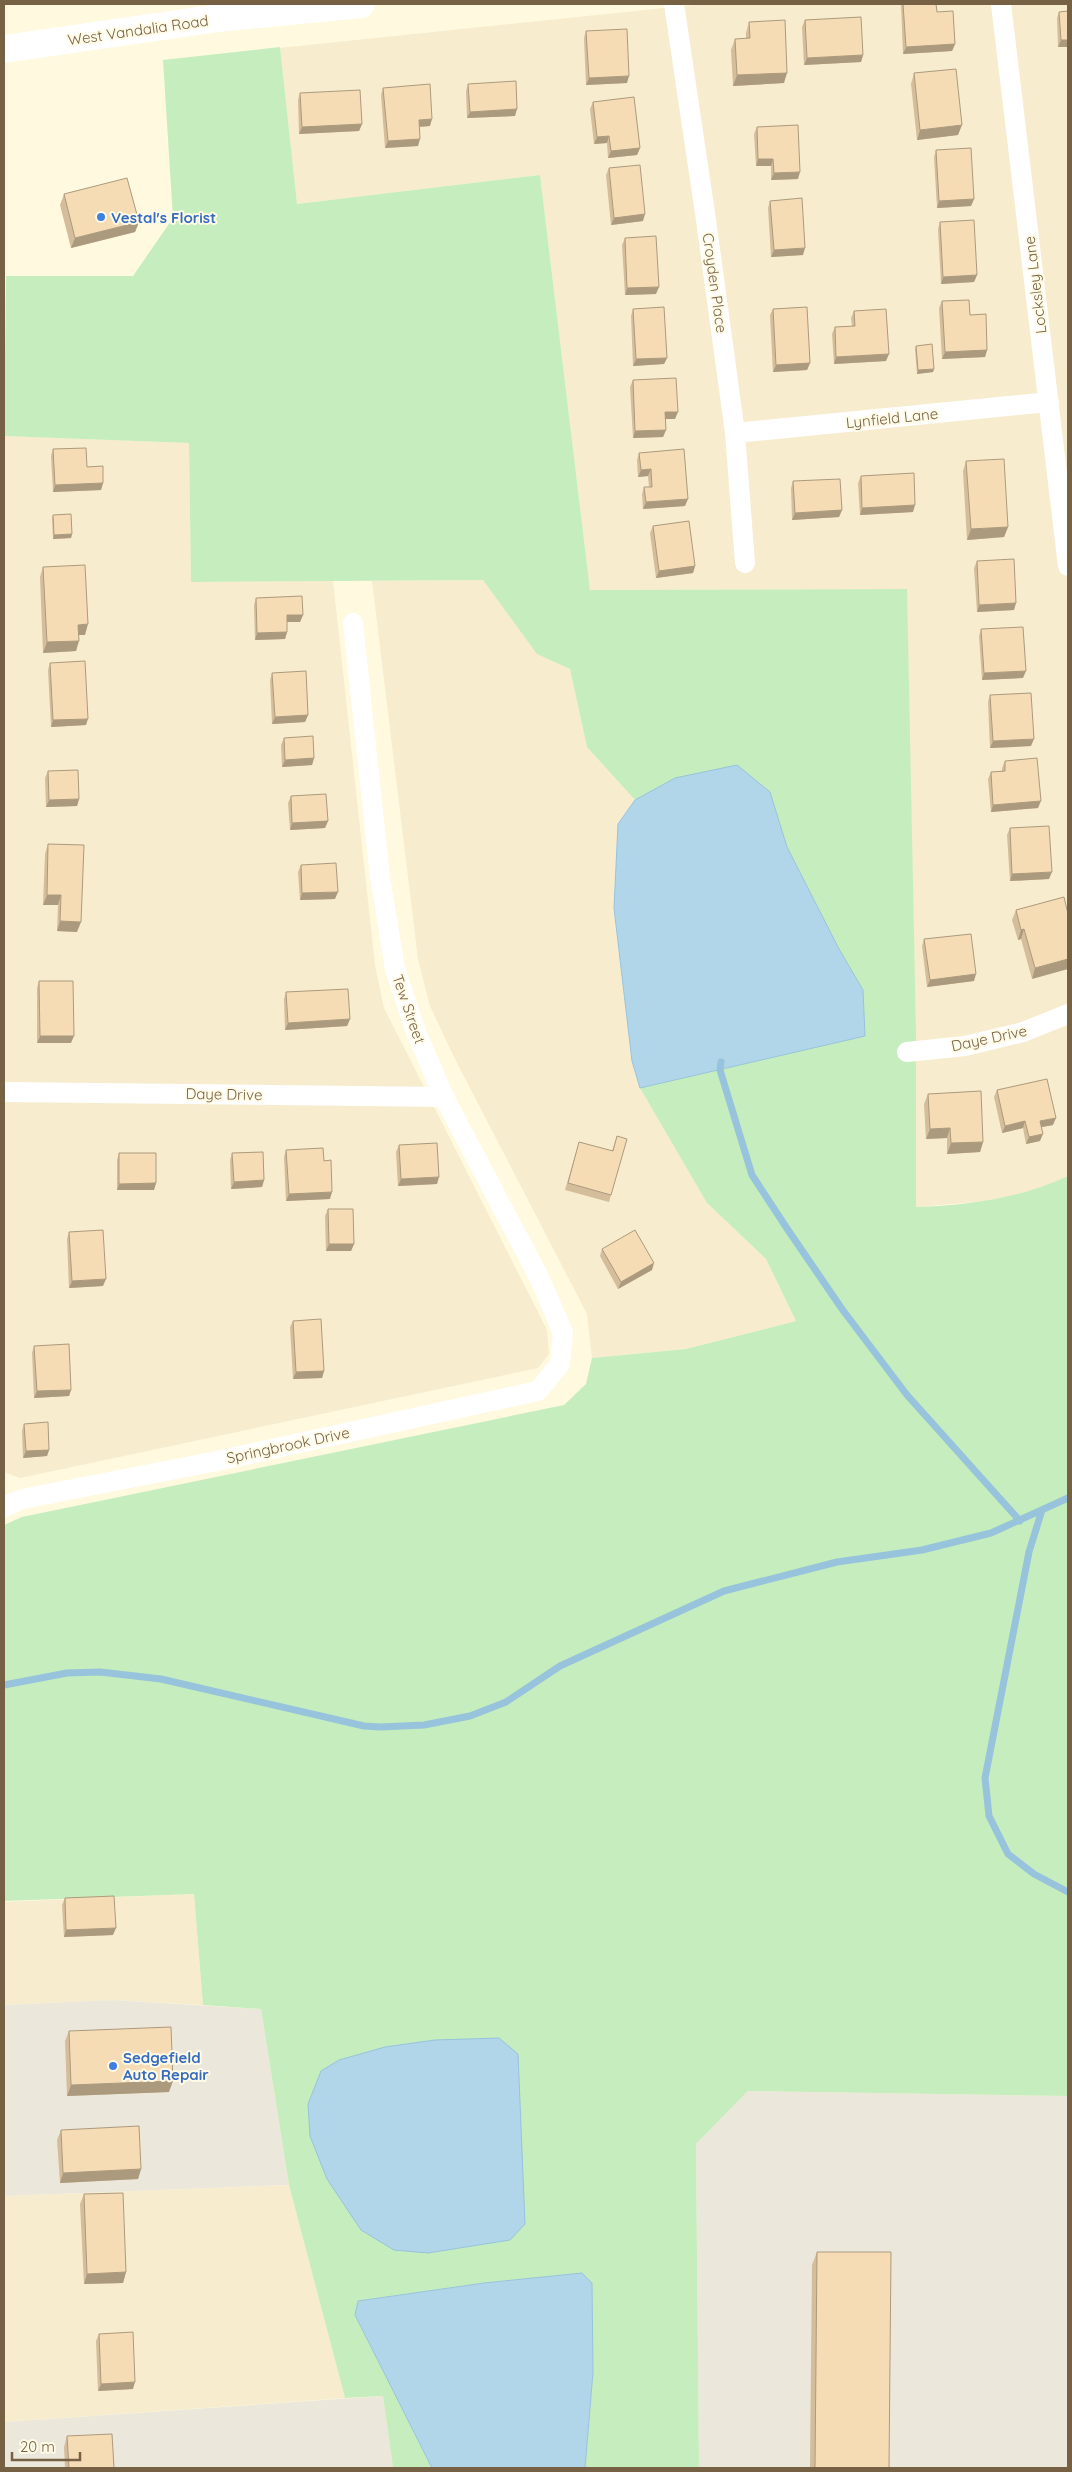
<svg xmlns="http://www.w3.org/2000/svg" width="1072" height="2472" font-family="Quicksand,sans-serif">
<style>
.residential{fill:#f7eccd}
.industrial{fill:#ece7db}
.green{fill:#c6edbd}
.water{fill:#b2d6e9;stroke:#97c3dc}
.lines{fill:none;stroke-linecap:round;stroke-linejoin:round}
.stream{stroke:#97c3dc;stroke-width:7}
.street{stroke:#fff;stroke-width:20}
.secondary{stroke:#fff;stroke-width:28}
.wall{fill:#d4bd9b}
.shaded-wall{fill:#ac9a7e}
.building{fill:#f6dcb4;stroke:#ac9a7e}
.shop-dot{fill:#3f7fe0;stroke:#fffbe7;stroke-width:2}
.labels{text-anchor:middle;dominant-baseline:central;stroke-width:4;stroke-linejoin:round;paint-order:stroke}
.street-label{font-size:15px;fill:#776145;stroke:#fffbe7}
.shop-label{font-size:15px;font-weight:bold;fill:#366cbe;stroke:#fffbe7;text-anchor:start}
</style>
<rect width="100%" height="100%" fill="#fef9df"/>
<path class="residential" d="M703,4H1068V1176L1052,1184L999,1200L916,1207V1030L906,589L590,590L540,175L297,204L280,48Z
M4,436L189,443L191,582L333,581L375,965L384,1008L547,1330L549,1354L538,1368L20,1478L4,1472Z
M483,580L537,653L570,669L587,747L635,800L618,824L614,908L632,1061L640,1088L707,1203L766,1259L796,1321L686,1349L592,1358L587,1314L454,1057L430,1006L418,959L372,581Z
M194,1894L203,2005L114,2000L4,2005V1902Z
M289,2185L345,2398L4,2422V2196Z"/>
<path class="industrial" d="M114,2000L261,2009L289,2185L4,2196V2005Z
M748,2091L1068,2096V2468H699L696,2144Z
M383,2396L393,2468H4V2422Z"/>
<path class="green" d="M280,47L297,204L540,175L590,590L907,589L916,1030V1207C967,1206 1021,1198 1068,1176V2096L748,2091L696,2144L699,2468H585L593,2372L582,2273L484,2283L358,2301L355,2315L432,2468H393L383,2396L345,2398L289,2185L261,2009L203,2005L194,1894L4,1901V1525L22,1517L564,1405L586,1384L592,1358L686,1349L796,1321L766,1259L707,1203L640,1088L864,1036L863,990L839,949L787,847L770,792L675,778L635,800L587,747L570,669L537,654L483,580L191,582L189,443L4,436L6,276H133L173,218L163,60Z"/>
<path class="water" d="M737,765L770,792L787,847L839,949L863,990L865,1036L640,1088L632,1061L614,908L618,824L635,800L675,778Z
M499,2038L518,2054L525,2224L510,2240L428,2253L394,2250L361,2230L327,2179L310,2136L308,2104L321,2071L339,2060L385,2047L435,2040Z
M582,2273L592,2283L593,2372L585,2468H432L355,2315L358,2301L484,2283Z"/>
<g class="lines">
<path class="stream" d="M721,1062L720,1070L752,1175L786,1227L842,1309L907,1395L1020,1521
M1042,1510L1029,1552L985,1778L989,1816L1008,1854L1034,1874L1068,1892
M4,1685L67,1673L100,1672L161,1679L364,1726L381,1727L424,1725L470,1716L506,1702L560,1666L724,1591L837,1562L922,1550L991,1533L1068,1498"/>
<path class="street" d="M674,4L706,220L735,433L745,563
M1001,4L1068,566
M735,433L1049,402
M907,1052L965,1046L1023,1032L1068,1014
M4,1092L444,1097
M4,1507L22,1499L217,1461L538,1391L560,1364L563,1333L540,1279L444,1097L416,1032L395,969L380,877L353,623"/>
<path class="secondary" d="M4,49L218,18L361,4"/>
</g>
<path class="wall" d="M901,4H936L937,12L955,44L952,51L903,54Z
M1068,11V47H1058L1057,18L1059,12Z
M805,20L863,55L861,62L804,65L802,27Z
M749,22L784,83L733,86L731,50L735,39H746V33Z
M586,31L627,83L586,85L584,38Z
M914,73L958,135L917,140L911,84Z
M468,84L515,116L467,118L466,91Z
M383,88L430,126L419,127L418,146L385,148L381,95Z
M300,93L362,124L359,131L299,134L298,100Z
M593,102L640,148L637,155L608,158L607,143L594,144L590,109Z
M757,127L798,179L771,180V166H756L754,134Z
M936,150L974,199L971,206L937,208L934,157Z
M609,168L643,221L611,225L606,175Z
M64,194L139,222L135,232L71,248L60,205Z
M770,201L803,255L771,257L768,208Z
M940,222L977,275L974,282L941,284L938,229Z
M625,238L656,294L625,295L622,245Z
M942,301L970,315L987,350L985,357L942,359L939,308Z
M633,309L667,358L664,364L633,366L631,316Z
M773,309L810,363L807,370L773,372L770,315Z
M854,311L886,361L834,364L832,334L835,327L852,326L851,318Z
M916,346L934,369L933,372L917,374L915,349Z
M633,380L675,419H665L666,430L663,437L633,438L630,387Z
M53,449L87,467L103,483L101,490L53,492L51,456Z
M639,453L685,506L643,509L642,494L644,487H649L648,476L638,477L637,460Z
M966,461L1008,527L1004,537L967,540L963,471Z
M861,476L913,512L860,515L858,483Z
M793,481L842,510L839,517L792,520L791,488Z
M53,515L72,534L71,538L53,539L52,518Z
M653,526L695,566L693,573L656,578L650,533Z
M977,561L1014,610L977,612L974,568Z
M43,567L85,635H79L76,651L43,653L40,577Z
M256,598L303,615L300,622H287V632L285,639L255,640L254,605Z
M981,629L1023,678L982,680L979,636Z
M50,663L86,725L51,727L48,670Z
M272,673L308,715L305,722L272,724L270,680Z
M990,695L1031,746L990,748L988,702Z
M284,738L314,758L312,765L282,767L281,745Z
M1005,761L1038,808L991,812L988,779L991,772L1002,771V768Z
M48,771L79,799L77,806L46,807L45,778Z
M291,796L328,821L325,828L290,830L288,803Z
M1010,828L1049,879L1010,881L1007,835Z
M48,844L77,932L57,931L58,905H43L45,854Z
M301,865L335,899L300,900L298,872Z
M1064,897L1032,979L1021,939L1018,940L1012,920L1016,910Z
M924,939L974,981L927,987L922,946Z
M39,981L71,1043H37V988Z
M286,992L350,1019L347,1026L285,1030L284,999Z
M997,1090L1053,1125L1041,1127L1040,1141L1026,1144L1023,1128L1002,1133L994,1097Z
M928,1094L983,1142L980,1152L947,1154V1138L926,1139L924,1104Z
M617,1136L611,1195L609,1202L565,1190L579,1142L612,1151Z
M399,1145L437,1184L398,1186L396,1152Z
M286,1150L324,1161L330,1199L286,1201L284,1157Z
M119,1153L156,1183L154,1190H117V1160Z
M232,1153L264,1180L262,1187L231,1189L230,1160Z
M328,1209L354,1244L351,1251H326L325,1216Z
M69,1232L103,1286L69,1288L67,1239Z
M602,1249L652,1270L618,1289L600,1256Z
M293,1321L324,1371L322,1378L293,1379L290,1327Z
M34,1346L71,1390L69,1396L34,1398L32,1353Z
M24,1424L49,1450L47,1456L23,1458L22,1431Z
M65,1898L113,1935L64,1937L62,1905Z
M69,2031L169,2092L67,2096L65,2041Z
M61,2130L141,2169L138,2179L60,2183L57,2140Z
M84,2194L126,2272L123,2283L84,2284L80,2204Z
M817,2252L889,2468H810L812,2265Z
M99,2334L133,2389L98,2391L96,2341Z
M67,2436L114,2468H65L64,2447Z"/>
<path class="shaded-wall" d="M1061,40H1068V47H1058Z
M955,44L952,51L903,54L906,47Z
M863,55L861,62L804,65L807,58Z
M787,73L784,83L733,86L737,75Z
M629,76L627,83L586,85L589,78Z
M517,109L515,116L467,118L470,112Z
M432,119L430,126L416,127L419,120Z
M362,124L359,131L299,134L302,127Z
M962,125L958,135L917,140L920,130Z
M609,136L607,143L594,144L597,137Z
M420,139L418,146L385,148L388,141Z
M640,148L637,155L608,158L611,151Z
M758,159H773L771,166H756Z
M800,172L798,179L771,180L774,173Z
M974,199L971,206L937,208L939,201Z
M645,214L643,221L611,225L614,218Z
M139,222L135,232L71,248L75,238Z
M805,248L803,255L771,257L774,250Z
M977,275L974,282L941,284L943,277Z
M659,287L656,294L625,295L627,288Z
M987,350L985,357L942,359L945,352Z
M889,354L886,361L834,364L836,357Z
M667,358L664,364L633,366L636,359Z
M810,363L807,370L773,372L776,365Z
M934,369L933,372L917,374L918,370Z
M665,412H678L675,419H662Z
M666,430L663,437L633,438L635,431Z
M651,469L648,476L638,477L641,470Z
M103,483L101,490L53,492L55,485Z
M688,499L685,506L643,509L646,502Z
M915,505L913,512L860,515L862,508Z
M842,510L839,517L792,520L795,513Z
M1008,527L1004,537L967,540L971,529Z
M72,534L71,538L53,539L54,535Z
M695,566L693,573L656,578L659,571Z
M1016,603L1014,610L977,612L979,605Z
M287,615H303L300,622H284Z
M88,624L85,635H75L78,625Z
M287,632L285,639L255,640L257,633Z
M79,641L76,651L43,653L47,642Z
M1026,671L1023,678L982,680L984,673Z
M308,715L305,722L272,724L275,717Z
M88,719L86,725L51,727L53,720Z
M1034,739L1031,746L990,748L993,741Z
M314,758L312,765L282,767L285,760Z
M79,799L77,806L46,807L49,800Z
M1041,801L1038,808L991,812L993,805Z
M328,821L325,828L290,830L292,823Z
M1052,872L1049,879L1010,881L1012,874Z
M338,892L335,899L300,900L302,893Z
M47,895H61L58,905H43Z
M60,921L81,922L77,932L57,931Z
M1024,929L1021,939L1018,940L1021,930Z
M1068,959V969L1032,979L1035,968Z
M976,974L974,981L927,987L930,980Z
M350,1019L347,1026L285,1030L288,1023Z
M40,1036H74L71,1043H37Z
M1056,1118L1053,1125L1037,1128L1040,1121Z
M1025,1121L1023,1128L1002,1133L1005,1126Z
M950,1128L947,1138L926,1139L930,1129Z
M1043,1134L1040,1141L1026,1144L1029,1137Z
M983,1142L980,1152L947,1154L951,1143Z
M439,1177L437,1184L398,1186L401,1179Z
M264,1180L262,1187L231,1189L234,1182Z
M156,1183L154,1190H117L119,1184Z
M332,1192L330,1199L286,1201L289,1194Z
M329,1244H354L351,1251H326Z
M654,1263L652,1270L618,1289L621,1282Z
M106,1279L103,1286L69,1288L72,1281Z
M324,1371L322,1378L293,1379L296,1372Z
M71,1390L69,1396L34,1398L37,1391Z
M49,1450L47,1456L23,1458L26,1451Z
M116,1928L113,1935L64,1937L66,1930Z
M173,2081L169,2092L67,2096L71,2085Z
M141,2169L138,2179L60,2183L63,2173Z
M126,2272L123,2283L84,2284L87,2274Z
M135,2382L133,2389L98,2391L101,2384Z"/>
<path class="building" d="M903,4H936L937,12L953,11L955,44L906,47Z
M1068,11V40H1061L1059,12Z
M861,17L863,55L807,58L805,20Z
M785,20L787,73L737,75L735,39L750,38L749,22Z
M627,29L629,76L589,78L586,31Z
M956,69L962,125L920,130L914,73Z
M516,81L517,109L470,112L468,84Z
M430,84L432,119L419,120L420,139L388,141L383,88Z
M360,90L362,124L302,127L300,93Z
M634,97L640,148L611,151L609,136L597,137L593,102Z
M798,125L800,172L774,173L773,159H758L757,127Z
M971,148L974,199L939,201L936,150Z
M640,165L645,214L614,218L609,168Z
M127,178L139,222L75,238L64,194Z
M802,198L805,248L774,250L770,201Z
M974,220L977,275L943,277L940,222Z
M656,236L659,287L627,288L625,238Z
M969,300L970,315L986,314L987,350L945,352L942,301Z
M664,307L667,358L636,359L633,309Z
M807,307L810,363L776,365L773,309Z
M886,309L889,354L836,357L835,327L855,326L854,311Z
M932,344L934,369L918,370L916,346Z
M676,378L678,412H665L666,430L635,431L633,380Z
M86,448L87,467L103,466V483L55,485L53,449Z
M684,449L688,499L646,502L644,487H652L651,469L641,470L639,453Z
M1004,459L1008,527L971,529L966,461Z
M914,473L915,505L862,508L861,476Z
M840,479L842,510L795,513L793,481Z
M71,514L72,534L54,535L53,515Z
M689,521L695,566L659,571L653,526Z
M1014,559L1016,603L979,605L977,561Z
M85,565L88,624L78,625L79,641L47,642L43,567Z
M302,596L303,615H287V632L257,633L256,598Z
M1023,627L1026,671L984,673L981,629Z
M85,661L88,719L53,720L50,663Z
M306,671L308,715L275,717L272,673Z
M1031,693L1034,739L993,741L990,695Z
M313,736L314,758L285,760L284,738Z
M1037,758L1041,801L993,805L991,772L1005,771V761Z
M78,770L79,799L49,800L48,771Z
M326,794L328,821L292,823L291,796Z
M1049,826L1052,872L1012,874L1010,828Z
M48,844L84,845L81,922L60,921L61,895H47Z
M336,863L338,892L302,893L301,865Z
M1064,897L1068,914V959L1035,968L1024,929L1021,930L1016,910Z
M971,934L976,974L930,980L924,939Z
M39,981H73L74,1036H40Z
M348,989L350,1019L288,1023L286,992Z
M1047,1079L1056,1118L1040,1121L1043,1134L1029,1137L1025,1121L1005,1126L997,1090Z
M981,1091L983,1142L951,1143L950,1128L930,1129L928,1094Z
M617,1136L627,1139L611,1195L568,1183L579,1142L613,1151Z
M437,1143L439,1177L401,1179L399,1145Z
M323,1148L324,1161L331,1160L332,1192L289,1194L286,1150Z
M263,1152L264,1180L234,1182L232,1153Z
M119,1153H156V1183L119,1184Z
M328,1209H353L354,1244H329Z
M103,1230L106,1279L72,1281L69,1232Z
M635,1230L654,1263L621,1282L602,1249Z
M321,1319L324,1371L296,1372L293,1321Z
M69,1344L71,1390L37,1391L34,1346Z
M48,1422L49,1450L26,1451L24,1424Z
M114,1896L116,1928L66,1930L65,1898Z
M171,2027L173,2081L71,2085L69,2031Z
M139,2126L141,2169L63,2173L61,2130Z
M123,2193L126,2272L87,2274L84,2194Z
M817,2252H891L889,2468H815Z
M133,2332L135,2382L101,2384L99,2334Z
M112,2434L114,2468H69L67,2436Z"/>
<g class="shop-dot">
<circle cx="101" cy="217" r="5"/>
<circle cx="113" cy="2066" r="5"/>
</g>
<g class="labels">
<g class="street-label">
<text transform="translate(138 30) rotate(-8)">West Vandalia Road</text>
<text transform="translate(715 283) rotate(82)">Croyden Place</text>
<text transform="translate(1035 285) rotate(-97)">Locksley Lane</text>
<text transform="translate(892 418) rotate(-6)">Lynfield Lane</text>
<text transform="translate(409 1009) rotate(71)">Tew Street</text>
<text transform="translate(989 1038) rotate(-12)">Daye Drive</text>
<text transform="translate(224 1094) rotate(1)">Daye Drive</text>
<text transform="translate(288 1445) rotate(-12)">Springbrook Drive</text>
</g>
<g class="shop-label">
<text x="111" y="217">Vestal's Florist</text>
<text x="123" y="2057">Sedgefield<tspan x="123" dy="17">Auto Repair</tspan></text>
</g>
</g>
<rect width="1072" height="2472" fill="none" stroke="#776145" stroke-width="10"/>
<path d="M12 2452v8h68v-8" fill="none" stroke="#776145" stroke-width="2.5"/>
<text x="20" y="2452" font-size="15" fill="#776145" stroke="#fffbe7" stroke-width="4" paint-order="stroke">20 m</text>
</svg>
